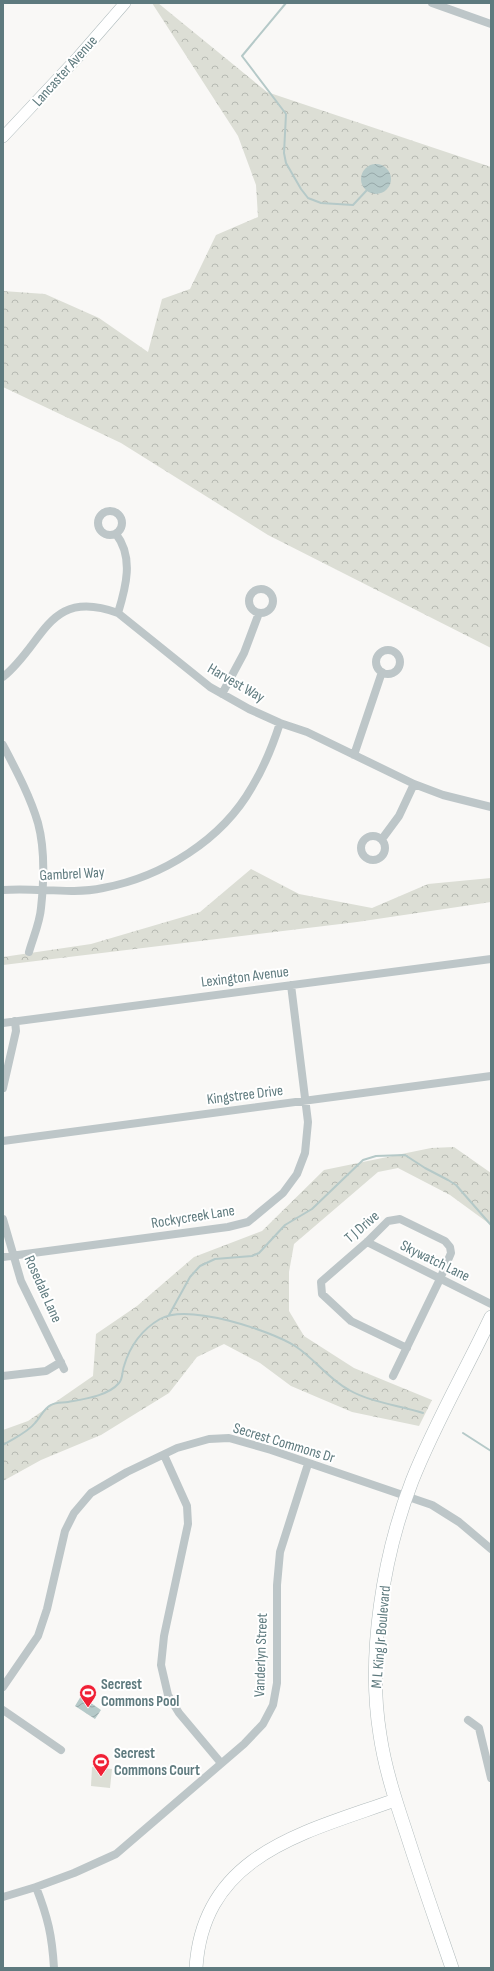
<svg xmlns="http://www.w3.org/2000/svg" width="494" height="1971" font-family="'Sofia Sans Condensed',sans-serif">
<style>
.forest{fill:url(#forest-crowns)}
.green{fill:#dcded5}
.water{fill:url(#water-waves)}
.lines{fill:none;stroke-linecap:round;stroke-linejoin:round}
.stream{stroke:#b5c9c8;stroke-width:2}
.secondary-casing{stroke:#afbbbd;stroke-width:12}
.primary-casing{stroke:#b1bbbc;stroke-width:14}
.street{stroke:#bdc6c8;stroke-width:8}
.secondary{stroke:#fff;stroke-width:11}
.primary{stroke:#fff;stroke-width:13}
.labels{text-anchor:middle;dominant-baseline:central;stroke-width:4;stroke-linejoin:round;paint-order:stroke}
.street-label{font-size:15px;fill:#5e7a7e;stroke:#fff}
.poi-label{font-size:15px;font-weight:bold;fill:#5e7a7e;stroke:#fff;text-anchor:start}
</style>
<defs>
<pattern id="forest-crowns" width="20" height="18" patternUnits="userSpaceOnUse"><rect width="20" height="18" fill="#dcded5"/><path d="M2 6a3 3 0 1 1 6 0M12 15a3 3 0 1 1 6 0" fill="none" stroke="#b6b9b2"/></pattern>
<pattern id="water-waves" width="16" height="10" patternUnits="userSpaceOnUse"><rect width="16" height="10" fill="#b5c9c8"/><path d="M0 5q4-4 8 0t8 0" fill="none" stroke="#96a8a8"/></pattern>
</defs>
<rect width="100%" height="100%" fill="#f9f8f6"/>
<path class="forest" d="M152,3H158L267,92L491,167V648L268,535L121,443L3,387V291L45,294L99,318L148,352L162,299L190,289L216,235L258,217L256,185L238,136Z
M251,869L299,894L372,908L428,884L491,878V902L357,922L3,965V957L91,944L200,912Z
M454,1147L491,1173V1225L450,1195L398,1168L378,1172L294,1244L289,1272V1311L304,1336L354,1368L432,1400L419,1426L352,1412L291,1386L260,1363L224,1344L197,1357L169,1393L101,1435L41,1460L3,1481V1430L28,1421L93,1376L96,1334L137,1306L194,1257L262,1231L324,1170L431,1148Z"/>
<path class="green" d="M92,1767L112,1769L110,1788L91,1786Z"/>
<path class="water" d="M361 179a15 15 0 1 1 30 0a15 15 0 1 1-30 0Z
M81,1696L90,1700L91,1703L101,1710L95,1719L75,1706Z"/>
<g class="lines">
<path class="stream" d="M286,3L242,56L286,114L284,153L286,163L301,189L308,198L321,203L353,205L367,190
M169,1315L190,1277L200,1266L215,1259L252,1256L259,1253L285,1225L312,1209L363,1160L376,1156L405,1155L425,1168L448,1180L456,1185L491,1225
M463,1433L491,1451
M3,1445C14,1438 27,1433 35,1423C40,1418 44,1408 51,1405C56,1402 63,1403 68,1402C84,1399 108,1396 119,1383C123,1379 122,1371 124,1366C130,1346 141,1330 160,1319C188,1303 269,1330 295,1346C314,1358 328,1379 349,1390C372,1403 399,1405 423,1413"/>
<defs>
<path id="secondary" d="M3,137L78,57L125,3"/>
<path id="primary" d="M196,1968C203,1853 307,1832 395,1800
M452,1968C437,1924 421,1879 407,1835C396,1802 385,1769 380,1735C367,1655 383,1556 412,1481C434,1425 465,1372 491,1317"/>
</defs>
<use href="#secondary" class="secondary-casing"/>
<use href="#primary" class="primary-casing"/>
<path class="street" d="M432,3L491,24
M98 523a12 12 0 1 1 24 0a12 12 0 1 1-24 0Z
M116,534C134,557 126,587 118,613
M249 601a12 12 0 1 1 24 0a12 12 0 1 1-24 0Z
M376 662a12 12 0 1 1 24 0a12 12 0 1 1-24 0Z
M3,677C45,643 48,587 118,613L210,687L249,709L280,723L307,732L414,784L443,795L491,807
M222,694L244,653L259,613
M3,745C16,770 30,796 38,823C45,849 44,881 41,908C40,922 33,938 29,952
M354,755L382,672
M361 848a12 12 0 1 1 24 0a12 12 0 1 1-24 0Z
M382,839L399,816L414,784
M3,890C36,887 70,895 103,888C162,877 222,840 252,787C264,767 273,745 280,723
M3,1023L491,959
M3,1088L16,1031L15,1021
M3,1141L491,1076
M3,1219L21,1281L64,1369
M367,1242L491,1304
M3,1257L228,1227L248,1222L283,1193L297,1174L305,1153L308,1122L291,985
M3,1376L46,1371L61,1362
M393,1376L440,1279L451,1253L450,1247L445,1241L400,1219L388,1221L367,1242L321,1282L322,1294L351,1321L407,1348
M164,1455L187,1506L188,1524L164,1636L161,1665L168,1695L179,1713L221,1763
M3,1687L38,1636L47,1609L65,1531L74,1513L91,1493L127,1472L177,1448L209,1439L229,1438L271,1450L432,1505L459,1522L491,1549
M3,1710L61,1750
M468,1720L479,1728L491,1778
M36,1887C48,1918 52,1935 54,1968
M3,1897L36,1887L74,1873L116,1854L244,1744L263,1724L273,1705L277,1683V1585L280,1552L308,1464"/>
<use href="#secondary" class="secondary"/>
<use href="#primary" class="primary"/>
</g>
<defs>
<symbol id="stadium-pin" viewBox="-11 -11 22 30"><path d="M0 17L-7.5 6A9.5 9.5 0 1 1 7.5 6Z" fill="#f02035" stroke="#fff"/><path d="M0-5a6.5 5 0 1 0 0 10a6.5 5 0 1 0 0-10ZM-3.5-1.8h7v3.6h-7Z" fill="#fff"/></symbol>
</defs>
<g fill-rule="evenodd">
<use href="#stadium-pin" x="78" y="1683" width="20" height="27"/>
<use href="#stadium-pin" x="91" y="1752" width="20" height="27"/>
</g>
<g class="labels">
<g class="street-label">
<text transform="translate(65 71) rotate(-48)">Lancaster Avenue</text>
<text transform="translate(236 683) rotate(30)">Harvest Way</text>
<text transform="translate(72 874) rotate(-3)">Gambrel Way</text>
<text transform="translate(245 977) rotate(-7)">Lexington Avenue</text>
<text transform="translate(245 1095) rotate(-7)">Kingstree Drive</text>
<text transform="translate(193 1217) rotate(-9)">Rockycreek Lane</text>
<text transform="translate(362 1227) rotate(-41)">T J Drive</text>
<text transform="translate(435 1261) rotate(26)">Skywatch Lane</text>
<text transform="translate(43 1289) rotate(66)">Rosedale Lane</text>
<text transform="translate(284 1443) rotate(17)">Secrest Commons Dr</text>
<text transform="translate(381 1637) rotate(-85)">M L King Jr Boulevard</text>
<text transform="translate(261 1655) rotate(-88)">Vanderlyn Street</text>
</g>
<g class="poi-label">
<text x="101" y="1684">Secrest<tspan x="101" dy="17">Commons Pool</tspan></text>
<text x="114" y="1753">Secrest<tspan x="114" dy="17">Commons Court</tspan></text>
</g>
</g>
<rect width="494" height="1971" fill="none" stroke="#5e7a7e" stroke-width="8"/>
</svg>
